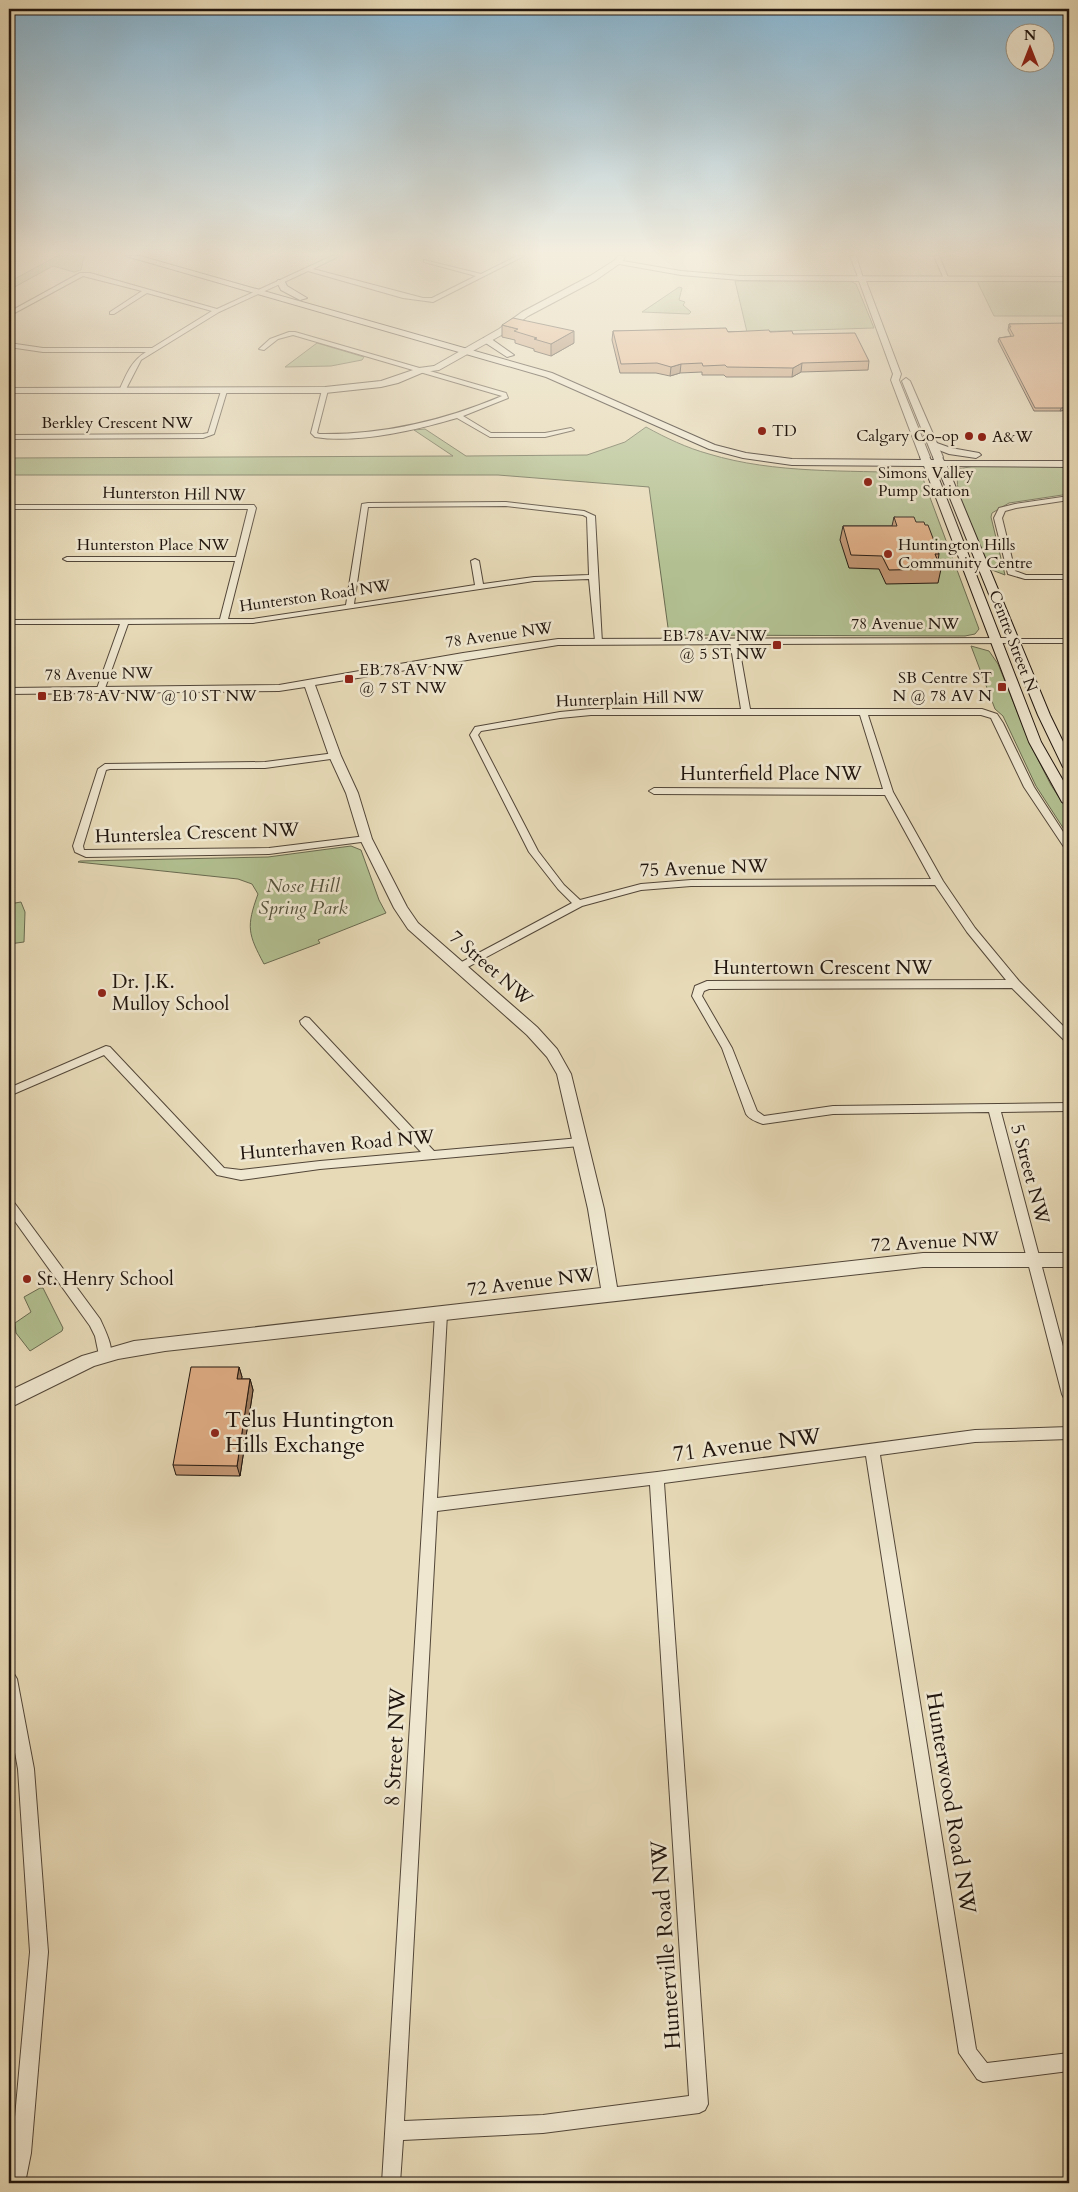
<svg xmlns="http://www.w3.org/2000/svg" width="1078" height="2192" font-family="Cardo,serif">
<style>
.green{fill:#b2c091;stroke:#696a50}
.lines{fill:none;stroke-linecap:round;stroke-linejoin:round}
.minor-casing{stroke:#524638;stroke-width:2}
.tertiary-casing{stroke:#524638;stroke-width:2}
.secondary-casing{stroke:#20150e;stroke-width:2}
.minor{fill:#efe7d0;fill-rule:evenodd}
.tertiary{fill:#efe7d0;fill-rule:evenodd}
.secondary{fill:#efe7d0;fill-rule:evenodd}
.wall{fill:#c29672;stroke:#20150e}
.shaded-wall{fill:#9e7a5d;stroke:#20150e}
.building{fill:#e2ae85;stroke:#20150e}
.poi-dot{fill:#8f2418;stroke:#efe7d0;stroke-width:2}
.labels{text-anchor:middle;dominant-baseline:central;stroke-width:5;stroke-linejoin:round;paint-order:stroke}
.far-street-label{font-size:16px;fill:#20150e;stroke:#efe7d0}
.far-poi-label{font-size:16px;fill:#20150e;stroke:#efe7d0;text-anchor:start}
.street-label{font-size:19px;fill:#20150e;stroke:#efe7d0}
.park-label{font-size:19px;font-style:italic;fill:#53513c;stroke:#efe7d0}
.poi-label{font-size:19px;fill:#20150e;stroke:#efe7d0;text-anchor:start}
.near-poi-label{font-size:22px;fill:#20150e;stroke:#efe7d0;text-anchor:start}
.near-street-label{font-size:22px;fill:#20150e;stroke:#efe7d0}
</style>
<rect width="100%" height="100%" fill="#e7dab7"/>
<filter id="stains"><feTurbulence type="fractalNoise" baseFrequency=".004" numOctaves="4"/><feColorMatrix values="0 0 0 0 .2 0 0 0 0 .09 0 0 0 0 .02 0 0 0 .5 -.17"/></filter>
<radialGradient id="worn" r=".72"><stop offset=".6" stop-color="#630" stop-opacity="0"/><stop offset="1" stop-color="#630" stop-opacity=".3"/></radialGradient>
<path class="green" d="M57,256H84L81,270L74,272L53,266L9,290V282Z
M735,281H850L856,284L874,328L747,332Z
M977,281L1067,282L1069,285V316H994Z
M679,287L682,288L679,300L685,302L683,305L691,312L689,314L642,312Z
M317,343L364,357L362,360L331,366L285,367Z
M646,427C666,438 687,448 709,454C775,474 847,470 915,473L922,476L979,629L975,634L965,636L669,635L649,487L498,475H9V458L453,456L414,430L425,429L466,456L587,455L625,442Z
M974,466H1069V494L1009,503L992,513L991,517L1005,575L992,570L987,566C978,543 950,492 959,469Z
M971,646L989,651L998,664L1032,748L1051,785L1069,813V837L1036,786L1003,716L995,709Z
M351,846L361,850L379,900L386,913L318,940L320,943L264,964C248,934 246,927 258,894L252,884L238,879L78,862L80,861L268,857Z
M21,902L25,912L24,942L9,944V904Z
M40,1288H43L63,1328L62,1331L30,1351L16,1333L15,1323L31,1312L24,1297Z"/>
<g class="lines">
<defs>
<path id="minor" d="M9,256H13L9,259Z
M332,256H339L313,269L423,298H432L476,276L424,262V260L481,274L517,256H524L433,302L403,298L308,271L219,312L141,360L125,391L122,393L119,391C126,375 131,361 146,352H43L9,347V343L43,348H152L212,311L147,293L114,314H110V312L142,291L83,276L9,316V312L80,273H90L217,309Z
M850,256H856L863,278L858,277Z
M934,256H939L949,280L944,279Z
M289,332H295L506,393L508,398L463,416L491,433H545L571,428L574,430L545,437H490L457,418C416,430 358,444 315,437L311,433L322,390L325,388L328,390L317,433L319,434C383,435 443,421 502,396L293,335L278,339L264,350L259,349L270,339Z
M224,389L227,391L214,434L203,438L9,439V435L203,434L208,433L221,391Z
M1069,496V500L1016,508L1005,511L1002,518L1015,571L1026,575H1069V579H1025L1008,574L994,518L999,508L1015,504Z
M506,502L584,511L595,516L602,643L595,641L589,579L534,581L253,623L128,624L104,691L100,694L96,691L120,624H9V620L220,619L235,561H67L63,559L67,557H236L248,509H9V505H254L256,508L228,619H253L346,605L362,504L368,503ZM506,506L583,515L587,517L589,575L534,577L483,584L479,561L475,559L471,561L475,585L354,604L368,507Z
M731,639L738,641L750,709H982L997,714L1003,723L1034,787L1069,841V851L1066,850L1024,787L991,718L981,715H868L893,792L943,881L975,928L1019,981L1069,1032V1042L1065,1041L1012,988L709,989L704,991L702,996L732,1048L757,1111L764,1116L833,1106L1069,1103V1111L1001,1112L1069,1369V1400L1064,1398L1062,1394L989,1112L833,1114L763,1124C757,1122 749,1119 746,1114L722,1048L692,996L695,986L707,981L1006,980L967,932L935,885L691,886L641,890L582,906L464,969L460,970L455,967L456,965L572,903L558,889L529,852L470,735L475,727L560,712L591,709H741L730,641ZM591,715H860L883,789L654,788L649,791L654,794L885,795L931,879L691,880L641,884L580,900L564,885L538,851L478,735L481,731L560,718Z
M1012,639H1069V643H1015L1011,641Z
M335,753L339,756L338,758L265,768L110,769L106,770L83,846L84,850L269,848L366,836L371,839L369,841L269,854L86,857L75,852L73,846L98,769L105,764L265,762Z
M305,1017L309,1018L434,1151L580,1138L584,1139L586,1142L584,1145L580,1146L320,1169L241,1180L217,1175L104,1055L9,1096V1088L106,1046L110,1047L224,1168L241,1170L320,1161L421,1152L301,1024L300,1021Z
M9,1199L13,1201L100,1319C105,1330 115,1349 110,1360L105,1362L100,1360L95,1336L90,1326L9,1213Z
M441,1309L446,1310L447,1314L437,1498L657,1472L975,1430L1069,1427V1439L975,1442L880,1455L976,2049L987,2063L1069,2053V2071L983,2082L977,2079L959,2053L866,1456L664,1483L708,2104L705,2110L699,2113L543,2133L403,2140L400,2183H382L435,1314L436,1310ZM650,1485L689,2096L543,2115L404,2121L437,1511Z
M9,1671L14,1674L17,1679L34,1769L48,1952L31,2153L25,2183H9L30,1952L18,1769L9,1719Z"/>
<path id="tertiary" d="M618,256H625L623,261L681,271L740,276L1069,277V281H866L901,374L899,380L930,457L925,460L920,457L891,380L893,374L859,281L740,280L681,275L619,264L596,280L528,316L505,333L439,370L424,372L398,383L381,387L325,393H9V388L325,387L381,381L419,368L434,366L499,329L522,312L590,276L615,260Z
M906,378L910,381L943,457L941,459L938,460L933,457L902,381Z
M1015,638L1020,641L1019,643L558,645L315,685L341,756L358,793L372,839L407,907L418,923L537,1027L557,1049L571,1074L604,1209L617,1287L923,1253H1069V1267H923L165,1351L118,1359L94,1366L9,1408V1391L82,1356L134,1341L601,1288L588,1209L557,1074L547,1057L527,1035L408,929L394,908L360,839L346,793L329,756L305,687L279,691L9,694V688L279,685L463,653L558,639Z"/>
<path id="secondary" d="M126,256H140L552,373L715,445L746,453L792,459L921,460L920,457L925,454L928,455L931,460H934L933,457L938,454L941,455L944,461H1069V467L947,466L1050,715L1069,754V771L1063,767L1038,715L937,466H934L1041,742L1069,791V806L1062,802L1029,742L924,466L792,465L743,458L709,449L546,377Z
M278,280H284L287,286L307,298L300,300L281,290L277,282Z
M484,338H490L514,355L507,357L484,342Z
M934,442L951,448L979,453L981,455L976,458L949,454L931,447V443Z"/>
</defs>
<use href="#minor" class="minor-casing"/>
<use href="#tertiary" class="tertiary-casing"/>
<use href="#secondary" class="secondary-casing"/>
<use href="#minor" class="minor"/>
<use href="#tertiary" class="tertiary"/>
<use href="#secondary" class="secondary"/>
</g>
<path class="wall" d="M1009,324H1069V408H1066V410L1060,411H1034L998,341L999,338L1011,336L1008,330Z
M502,325L574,343L551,356L534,351V349L515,343V340L502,337Z
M613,331L770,332L793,334L869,361L868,370L801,372L792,377H726L724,375H702V372L680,373L670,376L656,373H620L612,340Z
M894,517L916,522L939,554L938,561L941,569L938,583L886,584L879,569L849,568L840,540L843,526H892Z
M239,1367L242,1377L241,1379H250L253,1390L240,1476L176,1475L173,1465Z"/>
<path class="shaded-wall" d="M574,331V343L551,356V344Z
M802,363L801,372L792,377L793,368Z
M681,364L680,373L670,376L671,367Z
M1067,407L1066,410L1060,411L1061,408Z
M239,1367L242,1377L240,1390L237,1379Z
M250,1379L253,1390L240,1476L237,1466Z"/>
<path class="building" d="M513,318L574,331L551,344L534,339L537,338L514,331L518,329L502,325Z
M1069,323V405H1065L1067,407L1061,408H1035L999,338L1014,336L1009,327H1011L1009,324Z
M726,328L728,332L769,330L770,332L792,331L793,334L855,333L869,361L802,363L793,368L727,367L725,365L703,366L702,363L681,364L671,367L657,363L621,364L613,331Z
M894,517H914L916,522H924L925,525H928L939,554H935L941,569L889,570L882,556L851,555L843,526H897Z
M191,1367H239L237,1379H250L237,1466L173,1465Z"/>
<linearGradient id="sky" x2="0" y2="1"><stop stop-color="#87b6d3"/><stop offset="0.45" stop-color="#f4eedf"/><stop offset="1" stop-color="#f4eedf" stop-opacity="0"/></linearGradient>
<rect width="1078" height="563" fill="url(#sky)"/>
<g class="poi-dot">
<circle cx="762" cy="431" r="5"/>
<circle cx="969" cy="436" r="5"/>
<circle cx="982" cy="437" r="5"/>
<circle cx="868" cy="482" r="5"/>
<circle cx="888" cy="554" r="5"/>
<rect x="772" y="640" width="10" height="10" rx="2.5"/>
<rect x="344" y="674" width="10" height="10" rx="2.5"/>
<rect x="997" y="682" width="10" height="10" rx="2.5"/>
<rect x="37" y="691" width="10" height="10" rx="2.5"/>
<circle cx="102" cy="993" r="5"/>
<circle cx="27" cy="1279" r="5"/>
<circle cx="215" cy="1433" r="5"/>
</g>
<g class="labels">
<g class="far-street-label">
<text x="117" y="423">Berkley Crescent NW</text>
<text transform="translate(174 494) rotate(1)">Hunterston Hill NW</text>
<text x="153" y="545">Hunterston Place NW</text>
<text transform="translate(315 596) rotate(-8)">Hunterston Road NW</text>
<text x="905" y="624">78 Avenue NW</text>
<text transform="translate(499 635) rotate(-8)">78 Avenue NW</text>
<text transform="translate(1013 641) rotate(69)">Centre Street N</text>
<text transform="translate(99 674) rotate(-1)">78 Avenue NW</text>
<text transform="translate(630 699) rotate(-2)">Hunterplain Hill NW</text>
</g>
<g class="far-poi-label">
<text x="772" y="431">TD</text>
<text x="959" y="436" text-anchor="end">Calgary Co-op</text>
<text x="992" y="437">A&amp;W</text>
<text x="878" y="473">Simons Valley<tspan x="878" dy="18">Pump Station</tspan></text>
<text x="898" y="545">Huntington Hills<tspan x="898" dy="18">Community Centre</tspan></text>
<text x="767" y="636" text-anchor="end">EB 78 AV NW<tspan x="767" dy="18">@ 5 ST NW</tspan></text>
<text x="359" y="670">EB 78 AV NW<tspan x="359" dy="18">@ 7 ST NW</tspan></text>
<text x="992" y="678" text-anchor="end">SB Centre ST<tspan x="992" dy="18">N @ 78 AV N</tspan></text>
<text x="52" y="696">EB 78 AV NW @ 10 ST NW</text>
</g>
<g class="street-label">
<text x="771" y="774">Hunterfield Place NW</text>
<text transform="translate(197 833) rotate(-2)">Hunterslea Crescent NW</text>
<text transform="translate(704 868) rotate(-2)">75 Avenue NW</text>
<text transform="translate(491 968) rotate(41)">7 Street NW</text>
<text x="823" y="968">Huntertown Crescent NW</text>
<text transform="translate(337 1145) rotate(-5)">Hunterhaven Road NW</text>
<text transform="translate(1030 1174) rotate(75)">5 Street NW</text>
<text transform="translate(935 1242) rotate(-3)">72 Avenue NW</text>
<text transform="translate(531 1282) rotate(-7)">72 Avenue NW</text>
</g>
<g class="park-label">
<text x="303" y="886">Nose Hill<tspan x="303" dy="22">Spring Park</tspan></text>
</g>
<g class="poi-label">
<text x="112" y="982">Dr. J.K.<tspan x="112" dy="22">Mulloy School</tspan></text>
<text x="37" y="1279">St. Henry School</text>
</g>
<g class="near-poi-label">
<text x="225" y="1420">Telus Huntington<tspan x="225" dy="25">Hills Exchange</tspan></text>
</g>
<g class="near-street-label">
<text transform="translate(747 1445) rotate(-7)">71 Avenue NW</text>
<text transform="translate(395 1747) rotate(-87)">8 Street NW</text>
<text transform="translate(951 1803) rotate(81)">Hunterwood Road NW</text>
<text transform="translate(666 1945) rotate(-94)">Hunterville Road NW</text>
</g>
</g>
<rect width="1078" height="2192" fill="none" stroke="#e7dab7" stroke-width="30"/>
<rect x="10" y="10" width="1058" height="2172" fill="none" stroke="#20150e" stroke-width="2.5"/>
<rect x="15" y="15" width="1048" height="2162" fill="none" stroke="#20150e"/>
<g transform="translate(1030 48)"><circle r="24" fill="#efe7d0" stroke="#9c9382"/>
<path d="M0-4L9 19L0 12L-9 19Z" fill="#8f2418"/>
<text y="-8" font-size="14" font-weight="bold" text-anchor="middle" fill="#20150e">N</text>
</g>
<rect width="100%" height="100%" filter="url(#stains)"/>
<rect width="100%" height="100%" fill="url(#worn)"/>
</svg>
